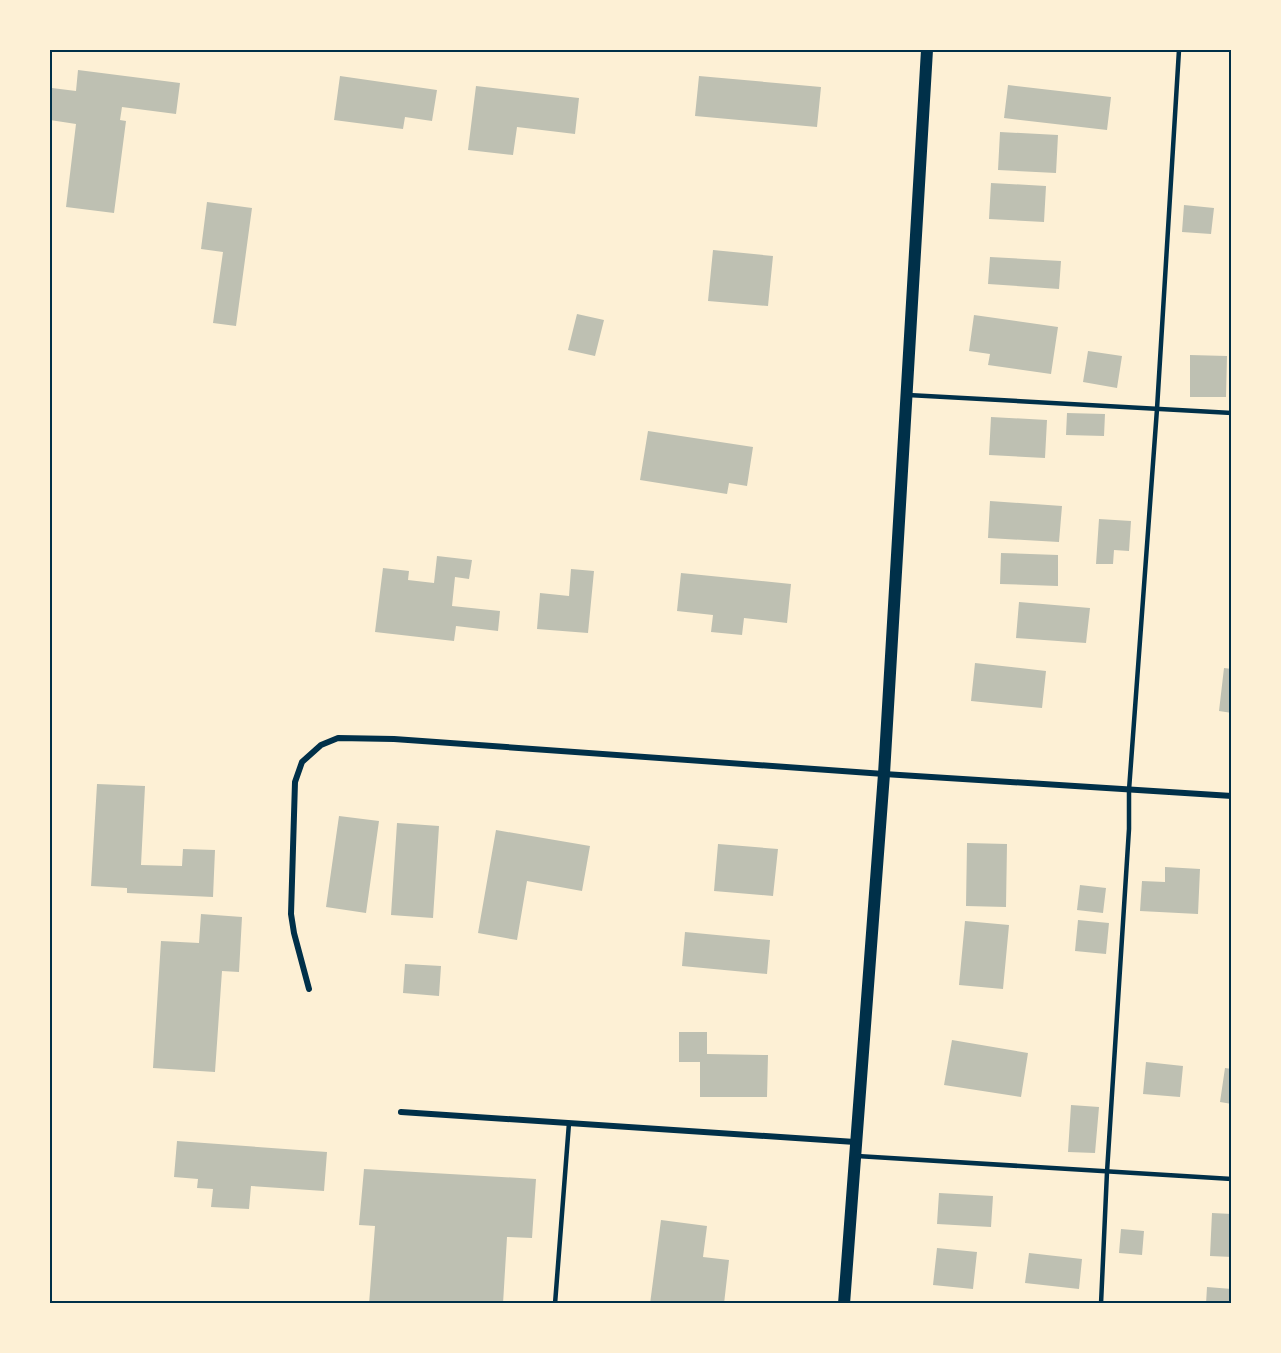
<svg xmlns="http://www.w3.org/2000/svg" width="1281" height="1353" font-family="'Sofia Sans Condensed',sans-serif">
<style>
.building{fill:#bec0b2}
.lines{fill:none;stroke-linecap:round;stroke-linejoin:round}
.service{stroke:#003049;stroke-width:4.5}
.minor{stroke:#003049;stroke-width:6}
.secondary{stroke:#003049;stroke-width:12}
.neatline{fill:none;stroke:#003049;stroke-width:2}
</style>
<rect width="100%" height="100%" fill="#fdf0d5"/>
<path class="building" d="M78,70L180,83L176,114L122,107L120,120L126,121L114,213L66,207L76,124L50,120V111L52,88L76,91Z
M340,76L437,90L432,121L405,117L403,129L334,120Z
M699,76L821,87L817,127L695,116Z
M1008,85L1111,97L1107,130L1004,118Z
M476,86L579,98L575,134L517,127L513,155L468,150Z
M1000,132L1058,135L1056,173L998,170Z
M991,183L1046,186L1044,222L989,219Z
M207,202L252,208L236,326L213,323L223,252L201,249Z
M1184,205L1214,208L1211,234L1182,232Z
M713,250L773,256L768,306L708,301Z
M990,257L1061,261L1059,289L988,284Z
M577,314L604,320L595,356L568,350Z
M974,315L1058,327L1051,374L988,365L990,354L969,351Z
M1088,351L1122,356L1117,388L1083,382Z
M1190,355L1227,356L1226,397H1190Z
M1067,413L1105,414L1104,436L1066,435Z
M991,417L1047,420L1045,458L989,455Z
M648,431L753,447L747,486L729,483L727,494L640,480Z
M990,501L1062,506L1059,542L988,538Z
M1099,519L1131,521L1129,551L1114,550L1113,564H1096Z
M1001,553L1058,555V586L1000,584Z
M437,556L472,560L469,579L455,577L452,606L500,611L498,631L456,626L454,641L375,632L383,568L409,571L408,580L434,583Z
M571,569L594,571L588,633L537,629L540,593L569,596Z
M681,573L791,584L787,623L744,618L742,635L711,632L713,615L677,611Z
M1019,602L1090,608L1086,643L1016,638Z
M975,663L1046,671L1042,708L971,701Z
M1224,668L1232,669V713L1219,711Z
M97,784L145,786L141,865L182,866L183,849L215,850L213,897L127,893V888L91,886Z
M339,816L379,821L366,913L326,907Z
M397,823L439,826L433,918L391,915Z
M496,830L590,846L582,891L527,881L517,940L478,933Z
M967,843L1007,844L1006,907L966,906Z
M718,844L778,849L773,896L714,891Z
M1165,867L1200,869L1198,914L1140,911L1142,881L1165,882Z
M1080,885L1106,888L1103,913L1077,910Z
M201,914L242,917L239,972L222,971L215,1072L153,1068L161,941L199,943Z
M1078,920L1109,923L1106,954L1075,951Z
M965,921L1009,925L1003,989L959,985Z
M685,932L770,940L767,974L682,966Z
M405,964L441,966L439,996L403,993Z
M679,1032H707V1054L768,1055L767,1097H700V1062H679Z
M952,1040L1028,1053L1021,1097L944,1085Z
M1146,1062L1183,1066L1180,1097L1143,1094Z
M1225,1068L1232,1069V1104L1220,1102Z
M1071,1105L1099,1107L1095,1153L1068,1152Z
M177,1141L327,1152L324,1191L251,1186L249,1209L211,1207L213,1189L197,1188L198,1179L174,1177Z
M364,1169L536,1179L532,1238L507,1237L503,1304H369L375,1226L359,1225Z
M939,1193L993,1196L991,1227L937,1224Z
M1212,1213L1232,1214V1257L1210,1256Z
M661,1220L707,1226L703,1257L729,1260L724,1304H650Z
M1121,1229L1144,1231L1142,1255L1119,1253Z
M937,1248L977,1252L973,1289L933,1285Z
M1029,1253L1082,1259L1079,1289L1025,1283Z
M1207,1287L1232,1289V1304H1206Z"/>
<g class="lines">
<path class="service" d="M908,395L1232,413
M857,1156L1232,1179
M555,1304L569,1123
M1101,1304L1107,1172L1129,829V790L1157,409L1179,50"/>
<path class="minor" d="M309,989L294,933L291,914L295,782L302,762L321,745L338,738L394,739L884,774L1232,796
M401,1112L855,1142"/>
<path class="secondary" d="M844,1304L884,774L927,50"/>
</g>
<rect width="1281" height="1353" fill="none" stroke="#fdf0d5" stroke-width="102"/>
<rect x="51" y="51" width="1179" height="1251" class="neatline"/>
</svg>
